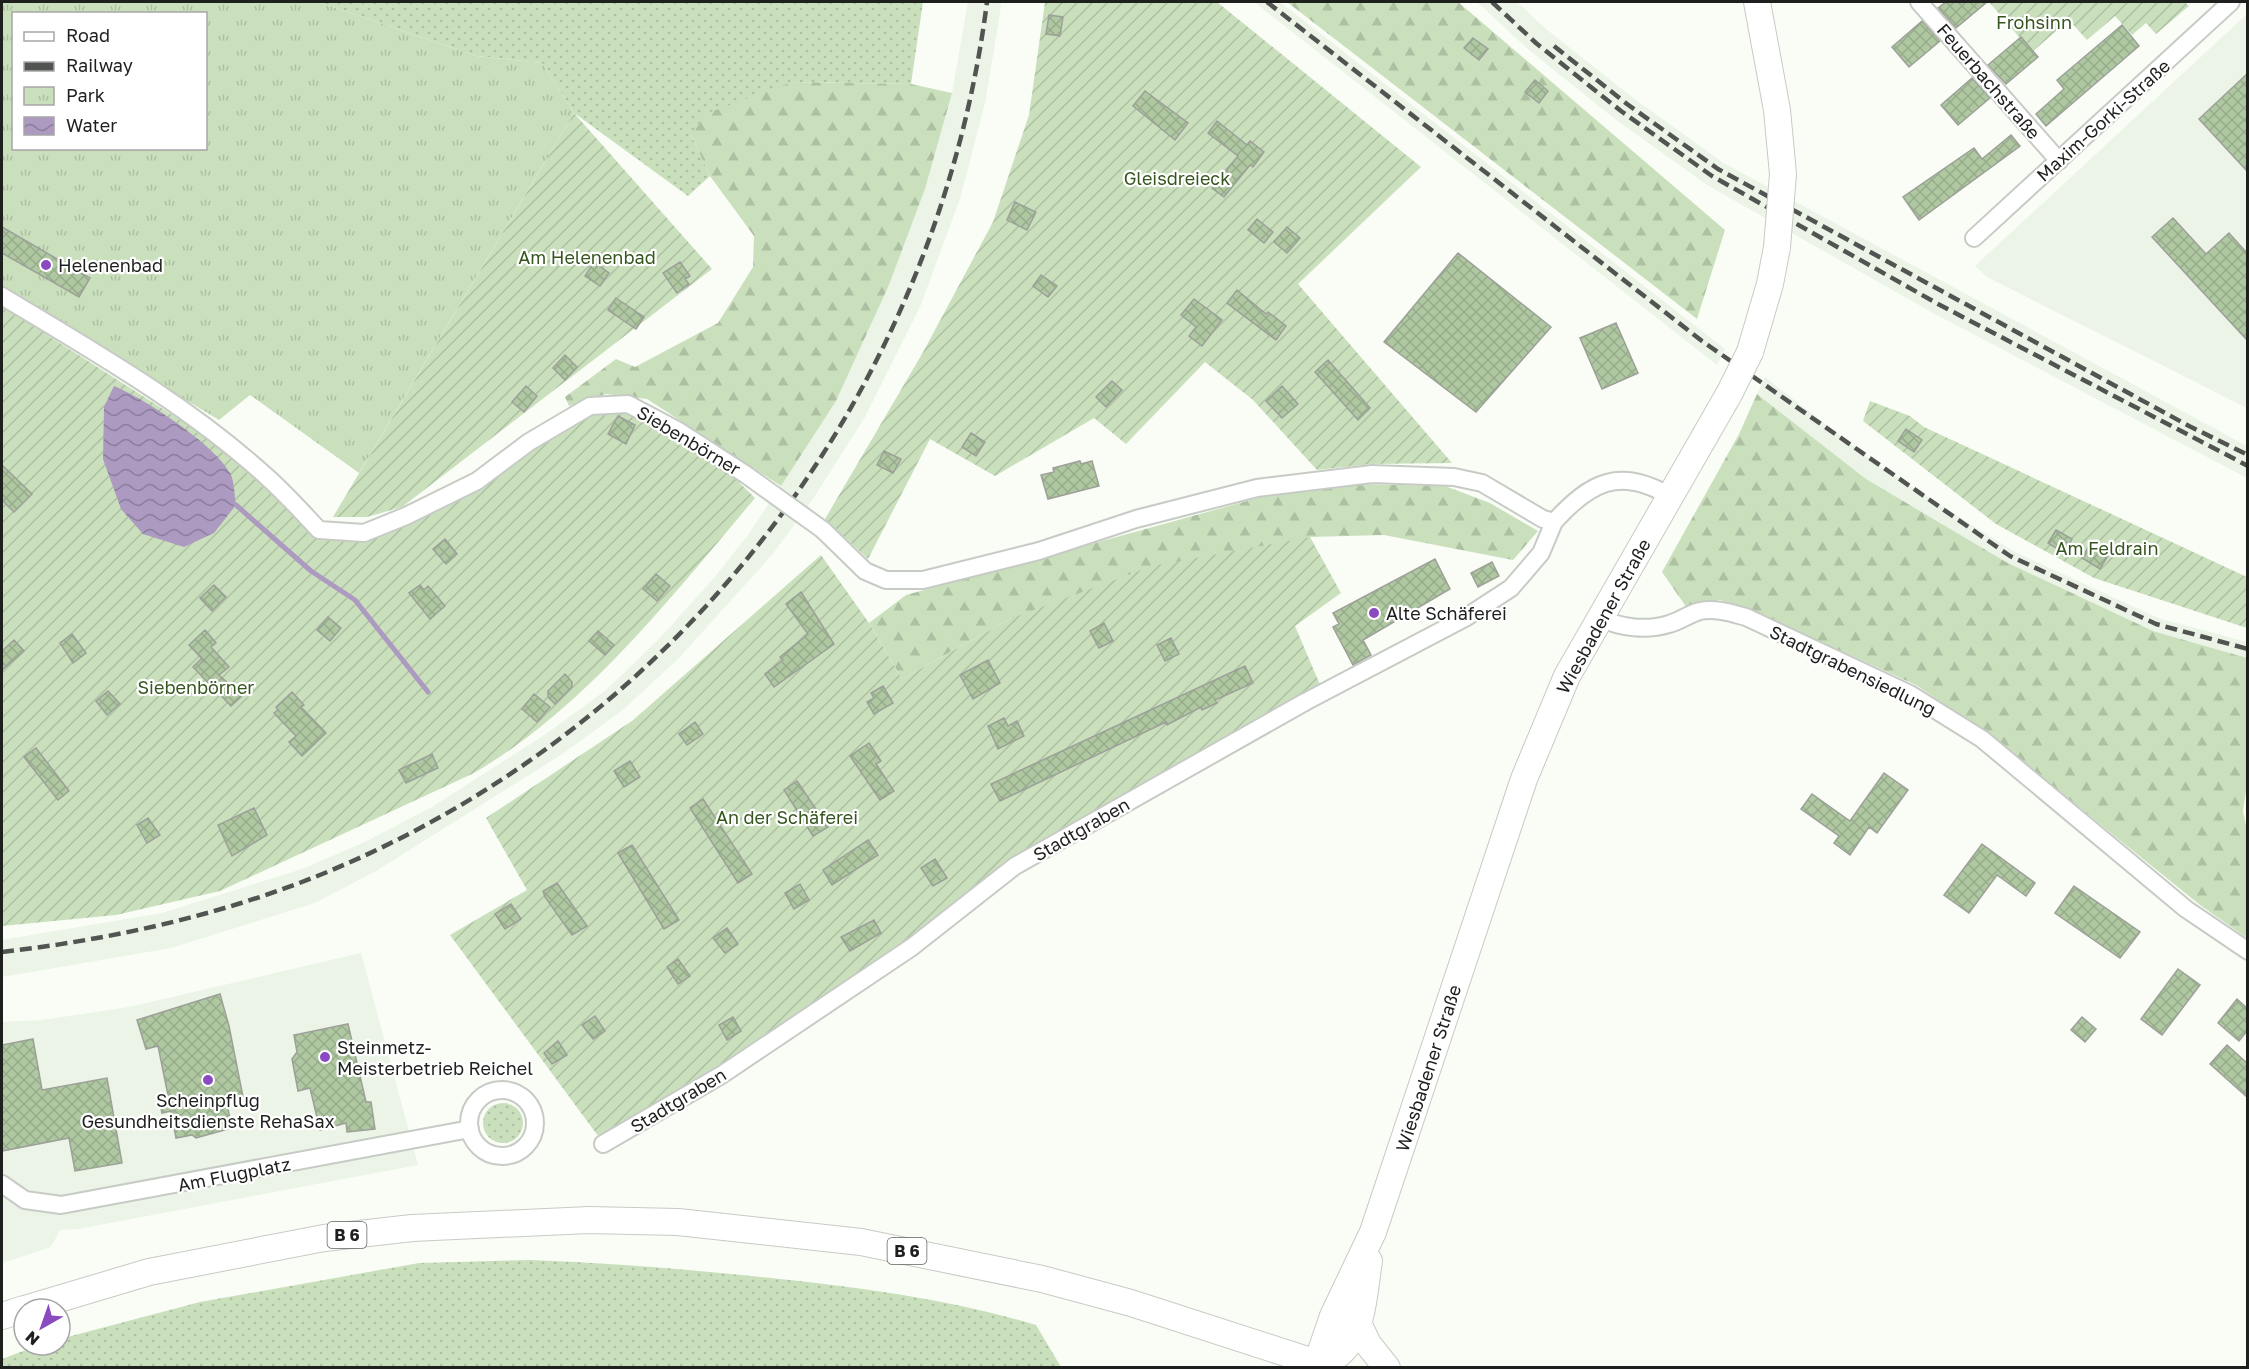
<svg xmlns="http://www.w3.org/2000/svg" width="2249" height="1369" font-family="'Golos Text',sans-serif">
<style>
.built{fill:#ebf4e6}
.grass{fill:url(#grass-dots)}
.forest{fill:url(#forest-firs)}
.park{fill:url(#park-tufts);fill-rule:evenodd}
.garden{fill:url(#garden-furrows)}
.water{fill:url(#water-waves)}
.lines{fill:none;stroke-linecap:round;stroke-linejoin:round}
.stream{stroke:#ac9ac1;stroke-width:5}
.building{fill:url(#building-cross-hatch);stroke:#9ca099;stroke-width:1.5}
.minor-casing{stroke:#c7cbc5;stroke-width:20}
.primary-casing{stroke:#c7cbc5;stroke-width:28}
.minor{stroke:#fff;stroke-width:16}
.primary{stroke:#fff;stroke-width:26}
.rail{stroke:#525451;stroke-width:4.5;stroke-dasharray:12 6;stroke-linecap:butt}
.minor-bridge-casing{stroke:#c7cbc5;stroke-width:20;stroke-linecap:butt}
.primary-bridge-casing{stroke:#c7cbc5;stroke-width:28;stroke-linecap:butt}
.minor-bridge{stroke:#fff;stroke-width:16}
.primary-bridge{stroke:#fff;stroke-width:26}
.poi-dot{fill:#8a4bc0;stroke:#fff;stroke-width:2}
.labels{text-anchor:middle;dominant-baseline:central;stroke-width:4.5;stroke-linejoin:round;paint-order:stroke}
.shield{fill:#fff;stroke:#626362;stroke-width:1.5}
.shield-label{font-size:16px;font-weight:bold;fill:#1e201e}
.park-label{font-size:18px;fill:#36561f;stroke:#fff}
.street-label{font-size:18px;fill:#1e201e;stroke:#fff}
.poi-label{font-size:18px;fill:#1e201e;stroke:#fff;text-anchor:start}
</style>
<defs>
<pattern id="grass-dots" width="8" height="8" patternUnits="userSpaceOnUse" patternTransform="scale(1.5)"><rect width="8" height="8" fill="#cae0bd"/><path d="M2 2h.1M6 6h.1" fill="none" stroke="#adc0a2" stroke-width="1.8" stroke-linecap="round"/></pattern>
<pattern id="forest-firs" width="22" height="20" patternUnits="userSpaceOnUse" patternTransform="scale(1.5)"><rect width="22" height="20" fill="#cae0bd"/><path d="M5 1l3.5 6h-7zM16 11l3.5 6h-7z" fill="#adc0a2"/></pattern>
<pattern id="park-tufts" width="24" height="20" patternUnits="userSpaceOnUse" patternTransform="scale(1.5)"><rect width="24" height="20" fill="#cae0bd"/><path d="M3 7l-1-3M5 7V3M7 7l1-3M15 17l-1-3M17 17v-4M19 17l1-3" fill="none" stroke="#adc0a2"/></pattern>
<pattern id="garden-furrows" width="10" height="10" patternUnits="userSpaceOnUse" patternTransform="scale(1.5)"><rect width="10" height="10" fill="#cae0bd"/><path d="M-1 1l2-2M0 10L10 0M9 11l2-2" fill="none" stroke="#adc0a2"/></pattern>
<pattern id="water-waves" width="16" height="10" patternUnits="userSpaceOnUse" patternTransform="scale(1.5)"><rect width="16" height="10" fill="#ac9ac1"/><path d="M0 5q4-4 8 0t8 0" fill="none" stroke="#8b7d9c"/></pattern>
<pattern id="building-cross-hatch" width="8" height="8" patternUnits="userSpaceOnUse" patternTransform="scale(1.5)"><rect width="8" height="8" fill="#afc8a1"/><path d="M0 0l8 8M0 8l8-8" fill="none" stroke="#96ac8a"/></pattern>
</defs>
<rect width="100%" height="100%" fill="#f9fdf6"/>
<path class="built" d="M968,2H1001L1000,14L985,103L960,199L920,307L865,417L813,499L772,555L679,658L624,709L561,755L376,871L315,903L171,948L2,977V940L162,913L302,869L365,842L432,807L546,734L606,690L659,639L713,579L748,535L836,401L889,285L925,189L952,93Z
M1254,2H1280L1725,349L1717,365Z
M1477,2H1517L1546,29L1632,97L1722,162L2247,446V478L1933,313L1707,185L1615,119L1530,51Z
M2247,14V408L1987,277L1975,266Z
M1765,377L1876,464L2013,551L2158,618L2247,642V658L2153,631L2006,562L1866,479L1757,394Z
M361,953L418,1165L78,1229L60,1230L51,1247L2,1263V1022L42,1020L129,1007Z"/>
<path class="grass" d="M319,2H923L911,84L792,82L691,135L710,176L688,196L574,113L542,63L476,56Z
M483 1123a20 20 0 1 1 40 0a20 20 0 1 1-40 0Z
M530,1260C614,1263 696,1270 780,1279C867,1288 952,1300 1036,1325L1061,1367H2V1359L39,1345H60V1339L200,1302L419,1263Z"/>
<path class="forest" d="M1287,2H1458L1725,230L1697,319Z
M792,82L911,84L952,93L925,189L889,285L836,401L781,486L647,399L606,394L569,406L565,397L616,359L635,367L718,323L753,267L754,236L710,176L691,135L705,114Z
M1757,394L1866,479L2006,562L2153,631L2247,658L2248,778L2243,811L2248,834L2247,938L2200,905L1987,733L1916,685L1749,609L1720,600L1687,608L1662,572L1739,434Z
M1358,484L1445,486L1490,503L1538,531L1513,560L1384,535L1310,537L1010,619L902,679L869,623L906,595L1276,493Z"/>
<path class="park" d="M2,2H319L476,56L542,63L574,113L359,473L250,395L219,420L2,289ZM14,14H206V148H14Z"/>
<path class="garden" d="M1045,2H1217L1421,167L1298,284L1452,463L1371,464L1317,470L1253,400L1205,362L1126,444L1094,418L995,476L930,439L868,559L825,519L922,354L993,222L1029,115Z
M1989,2H2185L2189,6L2156,34L2146,23L2132,35L2115,16L2087,40L2069,20L2032,52Z
M574,113L712,269L402,507L367,517H333Z
M2,306L210,439L262,482L318,535L371,538L590,406L628,405L703,447L755,498C673,595 584,710 472,774L220,891L116,915L2,926Z
M1870,401L1910,416L1924,427L2247,577V628L2094,578L1996,524L1863,421Z
M1310,537L1341,593L1295,626L1321,687L1016,860L908,945L718,1069L601,1140L450,935L527,890L486,818L632,721L821,555L869,623L902,679L1010,619L1152,566Z"/>
<path class="water" d="M114,386C145,399 214,444 230,473C235,482 234,495 236,505L214,533L184,547L143,534L121,509L103,459L104,407Z"/>
<g class="lines">
<path class="stream" d="M236,505L311,571L355,600L428,692"/>
</g>
<path class="building" d="M1946,2H1987L1956,28L1938,8Z
M1049,15L1063,17L1060,36L1046,34Z
M1922,21L1940,41L1909,67L1892,47Z
M2122,25L2139,46L2046,126L2036,114L2064,89L2057,80Z
M2021,37L2038,57L2006,84L1988,65Z
M1473,38L1488,49L1479,60L1464,48Z
M2247,74V171L2199,119Z
M1972,78L1990,98L1958,125L1941,105Z
M1535,80L1548,91L1539,103L1525,92Z
M1145,91L1188,123L1175,140L1133,106Z
M1217,121L1247,145L1250,141L1264,152L1253,167L1250,165L1224,197L1212,188L1238,156L1208,133Z
M2011,135L2020,146L1919,220L1903,197L1974,148L1982,159Z
M1015,202L1036,212L1027,230L1007,220Z
M2173,218L2206,254L2229,233L2247,253V340L2152,237Z
M1257,219L1273,232L1264,243L1248,230Z
M2,227L90,278L79,297L2,253Z
M1287,227L1300,238L1287,253L1274,242Z
M1458,253L1551,327L1476,412L1384,342Z
M594,262L609,273L600,286L585,276Z
M680,262L690,276L685,279L689,284L677,293L663,273Z
M1041,275L1057,286L1048,297L1033,286Z
M1237,290L1266,314L1268,312L1286,326L1276,340L1227,303Z
M616,298L644,317L636,329L608,310Z
M1194,299L1222,320L1202,346L1189,336L1196,327L1181,315Z
M1616,323L1638,373L1602,389L1580,338Z
M565,355L577,367L565,380L553,368Z
M1328,360L1370,408L1358,420L1315,372Z
M1112,381L1122,390L1106,407L1096,397Z
M526,386L537,396L524,412L512,402Z
M1282,386L1298,404L1282,418L1266,401Z
M618,416L635,425L626,444L608,434Z
M1906,429L1922,440L1914,452L1898,441Z
M971,433L985,442L976,456L962,447Z
M884,451L901,459L893,473L877,465Z
M1080,461L1081,464L1092,461L1099,486L1048,499L1041,475L1054,472L1053,468Z
M2,465L32,494L14,512L2,500Z
M2056,530L2072,539L2064,553L2048,543Z
M445,539L457,554L446,564L433,549Z
M2094,543L2110,552L2100,569L2082,558L2089,546L2092,547Z
M1435,559L1450,589L1363,640L1371,655L1353,665L1333,627L1339,624L1333,613Z
M1492,562L1499,576L1478,587L1471,573Z
M656,574L670,586L657,601L643,589Z
M214,585L226,597L212,611L200,598Z
M420,585L424,590L428,586L445,606L430,619L409,593Z
M801,592L834,644L774,687L765,674L783,660L780,657L808,634L786,604Z
M328,617L341,628L330,641L317,630Z
M1104,623L1113,641L1099,648L1090,631Z
M205,630L216,643L211,647L229,667L219,675L242,696L231,706L193,667L201,659L206,663L189,645Z
M598,631L614,645L605,655L589,641Z
M72,634L86,653L73,663L60,643Z
M1171,638L1179,654L1165,661L1157,645Z
M14,640L24,651L2,670V651Z
M988,660L1000,683L973,699L960,675Z
M1245,666L1253,683L1215,700L1217,703L1202,710L1201,707L1167,725L1166,722L1000,801L991,784Z
M565,674L572,682V687L555,704L548,697V691Z
M883,686L893,703L874,714L867,702L874,698L871,693Z
M108,691L120,704L107,715L96,701Z
M292,692L304,705L301,707L326,733L302,756L289,742L296,736L274,713L278,710L276,707Z
M534,694L550,707L537,722L522,709Z
M1004,718L1008,726L1017,721L1024,736L998,749L988,726Z
M695,722L703,734L687,745L679,734Z
M869,743L881,761L876,764L894,791L880,800L850,756Z
M36,748L69,791L58,800L24,757Z
M432,754L438,768L406,783L399,770Z
M630,761L640,777L624,787L614,771Z
M1884,773L1908,790L1877,833L1869,827L1850,855L1834,843L1839,836L1801,809L1812,794L1850,821Z
M797,781L828,827L813,836L784,790Z
M703,799L752,874L738,883L690,808Z
M254,808L267,835L232,856L218,825Z
M148,818L160,835L147,843L137,825Z
M868,840L878,855L832,885L823,870Z
M1982,844L2035,883L2026,896L1997,875L1969,913L1944,895Z
M632,845L679,920L664,929L618,853Z
M935,859L947,878L933,886L921,868Z
M557,883L587,926L572,935L545,897L543,891Z
M800,884L809,900L794,909L785,893Z
M2074,886L2140,932L2120,958L2055,913Z
M511,904L521,919L505,929L495,914Z
M874,920L881,933L850,951L841,937Z
M727,928L738,944L725,953L713,938Z
M678,959L690,976L678,984L667,967Z
M2178,969L2200,985L2162,1035L2141,1019Z
M220,994L229,1026L243,1097L226,1100L232,1128L196,1138L192,1135L176,1138L171,1111L162,1113L159,1097L168,1095L158,1046L146,1049L137,1020Z
M2237,999L2247,1008V1031L2239,1041L2218,1023Z
M595,1016L605,1031L593,1039L582,1025Z
M733,1017L741,1031L727,1040L719,1025Z
M2082,1017L2096,1029L2085,1042L2071,1030Z
M348,1024L366,1102H371L375,1129L347,1132L346,1123L320,1130L310,1088L298,1091L292,1059L297,1052L294,1035Z
M33,1039L42,1090L107,1078L122,1163L75,1171L69,1138L2,1151V1045Z
M558,1041L567,1055L552,1064L544,1053Z
M2227,1045L2247,1063V1097L2210,1064Z"/>
<g class="lines">
<defs>
<path id="minor" d="M1919,2L2059,161
M1974,238L2231,2
M2,296C93,351 188,405 267,477C285,493 302,512 319,530L364,533L406,516L477,481L529,442L590,406L628,404L677,430L745,474
M823,530L865,571L886,580H923L1039,551L1136,519L1257,488L1372,474L1454,477L1482,483L1543,519L1554,522C1590,482 1620,466 1671,497
M1600,618C1621,628 1647,631 1669,624C1680,621 1689,614 1700,611C1716,608 1731,613 1746,617L1910,694L1982,739L2186,909L2248,951
M469 1123a33 33 0 1 1 66 0a33 33 0 1 1-66 0Z
M603,1144L723,1074L912,947L1015,866L1305,702L1465,618L1511,588L1541,553L1554,522
M2,1184L25,1200L61,1205L470,1129"/>
<path id="primary" d="M1757,2L1777,110L1783,174
M1750,352L1770,284L1777,247
M25,1309L149,1272L324,1238L412,1228L589,1220L678,1222L861,1242L1042,1279L1131,1303L1332,1368
M2,1316L24,1309
M1358,1323L1368,1344L1387,1368
M1317,1363L1333,1316L1373,1232L1524,779L1567,676L1729,394
M1317,1363C1324,1360 1333,1358 1339,1354C1364,1333 1364,1291 1369,1261"/>
</defs>
<use href="#minor" class="minor-casing"/>
<use href="#primary" class="primary-casing"/>
<use href="#minor" class="minor"/>
<use href="#primary" class="primary"/>
<path class="rail" d="M1267,2L1702,341L2010,556L2156,624L2248,649
M1492,2L1536,43L1621,111L1712,176L1938,304L2248,466
M1554,46L1627,104L1718,169L2189,426L2248,455
M2,952C115,939 227,914 332,870C690,719 938,384 987,2"/>
<defs>
<path id="minor-bridge" d="M745,474L823,530"/>
<path id="primary-bridge" d="M1777,247L1783,174
M1729,394L1750,352"/>
</defs>
<use href="#minor-bridge" class="minor-bridge-casing"/>
<use href="#primary-bridge" class="primary-bridge-casing"/>
<use href="#minor-bridge" class="minor-bridge"/>
<use href="#primary-bridge" class="primary-bridge"/>
</g>
<g class="poi-dot">
<circle cx="46" cy="265" r="6"/>
<circle cx="1374" cy="613" r="6"/>
<circle cx="325" cy="1057" r="6"/>
<circle cx="208" cy="1080" r="6"/>
</g>
<g class="labels">
<g class="shield">
<rect x="327.5" y="1222" width="39" height="26" rx="4.5"/>
<rect x="887.5" y="1238" width="39" height="26" rx="4.5"/>
</g>
<g class="shield-label">
<text x="347" y="1235">B 6</text>
<text x="907" y="1251">B 6</text>
</g>
<g class="park-label">
<text x="2034" y="22">Frohsinn</text>
<text x="1177" y="178">Gleisdreieck</text>
<text x="587" y="257">Am Helenenbad</text>
<text x="2107" y="548">Am Feldrain</text>
<text x="196" y="687">Siebenbörner</text>
<text x="787" y="817">An der Schäferei</text>
</g>
<g class="street-label">
<text transform="translate(1989 81) rotate(49)">Feuerbachstraße</text>
<text transform="translate(2103 120) rotate(-42)">Maxim-Gorki-Straße</text>
<text transform="translate(689 440) rotate(31)">Siebenbörner</text>
<text transform="translate(1603 616) rotate(-61)">Wiesbadener Straße</text>
<text transform="translate(1853 670) rotate(26)">Stadtgrabensiedlung</text>
<text transform="translate(1081 829) rotate(-30)">Stadtgraben</text>
<text transform="translate(1428 1068) rotate(-72)">Wiesbadener Straße</text>
<text transform="translate(678 1100) rotate(-31)">Stadtgraben</text>
<text transform="translate(234 1174) rotate(-11)">Am Flugplatz</text>
</g>
<g class="poi-label">
<text x="58" y="265">Helenenbad</text>
<text x="1386" y="613">Alte Schäferei</text>
<text x="337" y="1047">Steinmetz-<tspan x="337" dy="21">Meisterbetrieb Reichel</tspan></text>
<text x="208" y="1100" text-anchor="middle">Scheinpflug<tspan x="208" dy="21">Gesundheitsdienste RehaSax</tspan></text>
</g>
</g>
<rect width="2249" height="1369" fill="none" stroke="#1e201e" stroke-width="6"/>
<rect x="12" y="12" width="195" height="138" fill="#ffffff" stroke="#a5a6a5" stroke-width="1.5"/>
<rect x="24" y="32" width="30" height="9" fill="#ffffff" stroke="#a5a6a5" stroke-width="1.5"/>
<text x="66" y="42" font-size="18" fill="#1e201e">Road</text>
<rect x="24" y="62" width="30" height="9" fill="#525451" stroke="#a5a6a5" stroke-width="1.5"/>
<text x="66" y="72" font-size="18" fill="#1e201e">Railway</text>
<rect x="24" y="87" width="30" height="18" fill="url(#park-tufts)" stroke="#a5a6a5" stroke-width="1.5"/>
<text x="66" y="102" font-size="18" fill="#1e201e">Park</text>
<rect x="24" y="117" width="30" height="18" fill="url(#water-waves)" stroke="#a5a6a5" stroke-width="1.5"/>
<text x="66" y="132" font-size="18" fill="#1e201e">Water</text>
<g transform="translate(42 1327) rotate(220)"><circle r="28" fill="#ffffff" stroke="#a5a6a5" stroke-width="1.5"/>
<path d="M0-4.5L10 22L0 15L-10 22Z" fill="#8a4bc0"/>
<text y="-9" font-size="16" font-weight="bold" text-anchor="middle" fill="#1e201e">N</text>
</g>
</svg>
